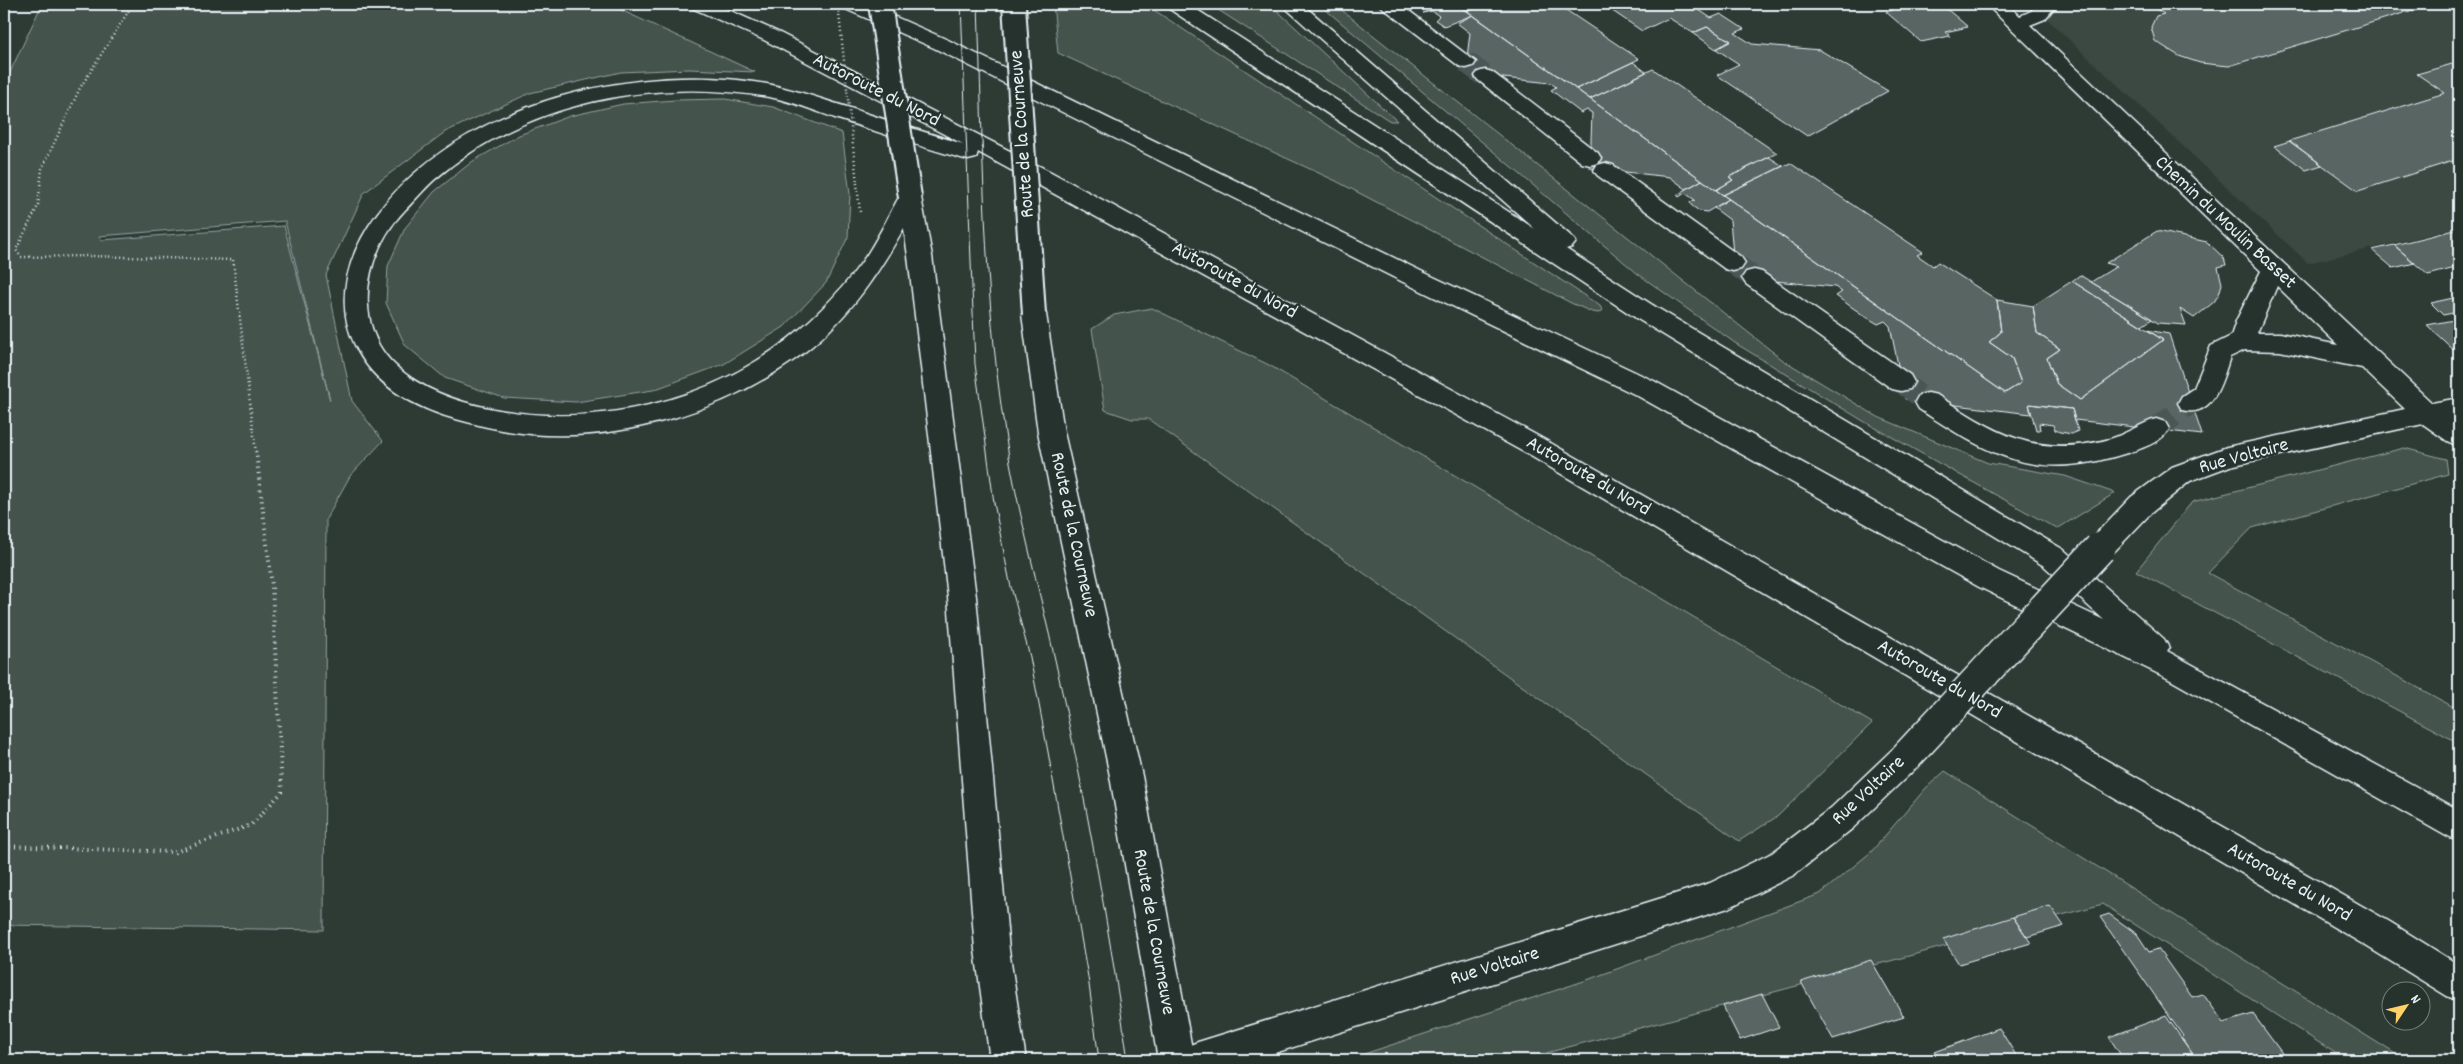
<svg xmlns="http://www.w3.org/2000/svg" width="2463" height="1064" font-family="Dekko,sans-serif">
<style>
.built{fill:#3b4843}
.green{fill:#45524e;stroke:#96a2a3;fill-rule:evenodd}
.building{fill:#596563;stroke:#e8f1f8}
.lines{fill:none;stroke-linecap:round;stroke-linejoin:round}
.minor-tunnel{stroke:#4a5652;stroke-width:22;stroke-dasharray:22 11;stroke-linecap:butt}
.minor-casing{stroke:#e8f1f8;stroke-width:3}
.major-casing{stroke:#e8f1f8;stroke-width:3}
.highway-casing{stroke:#e8f1f8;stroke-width:3}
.path-far1{stroke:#e8f1f8;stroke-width:2.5;stroke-dasharray:1 3;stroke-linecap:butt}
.path{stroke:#e8f1f8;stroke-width:4;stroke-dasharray:1 4.5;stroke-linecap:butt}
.minor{fill:#26332d;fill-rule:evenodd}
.major{fill:#26332d;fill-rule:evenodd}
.highway{fill:#26332d;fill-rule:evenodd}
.tram{stroke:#e8f1f8;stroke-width:1}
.minor-bridge-casing{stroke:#e8f1f8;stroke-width:34;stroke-linecap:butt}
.major-bridge-casing{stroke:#e8f1f8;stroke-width:26;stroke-linecap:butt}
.path-bridge{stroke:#e8f1f8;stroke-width:2.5;stroke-dasharray:1 3;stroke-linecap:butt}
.minor-bridge{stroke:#26332d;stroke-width:31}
.major-bridge{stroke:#26332d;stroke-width:22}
.labels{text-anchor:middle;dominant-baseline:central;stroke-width:4.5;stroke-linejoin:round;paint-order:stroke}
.street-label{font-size:20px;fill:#e8f1f8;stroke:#26332d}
</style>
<rect width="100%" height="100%" fill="#2e3b35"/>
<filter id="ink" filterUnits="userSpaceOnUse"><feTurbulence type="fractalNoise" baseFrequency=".02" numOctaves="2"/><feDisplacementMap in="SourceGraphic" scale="10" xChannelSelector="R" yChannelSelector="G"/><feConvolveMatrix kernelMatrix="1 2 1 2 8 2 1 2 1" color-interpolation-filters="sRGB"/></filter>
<g filter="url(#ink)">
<path class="built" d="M2031,4H2459V228L2308,263Z"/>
<path class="green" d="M42,4H608L755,72L689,69L621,72L530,93L445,132L364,193L326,275L352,401L383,441L350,476L326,519L324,930L4,925V85ZM285,221L330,400L284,226L102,240L99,236Z
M1053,4H1145L1600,306L1602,310L1599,313L1592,312L1571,303L1336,181L1058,53Z
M1209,4H1270L1397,121H1390Z
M1319,4H1334L1783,360L1878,417L1988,463L2065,476L2115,493L2057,529L1865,422L1735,343L1638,274Z
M725,99L773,107L842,133L850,194L848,237L826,283L784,327L724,364L653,390L576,402L504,398L445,378L405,345L386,303L388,266L405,228L434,192L473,161L519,135L570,116L623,104L675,100Z
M1152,308L1269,365L1872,723L1778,816L1739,841L1148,419H1132L1105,410L1092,329L1114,315Z
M2404,448L2446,459L2448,474L2252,528L2208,573L2459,710V743L2136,571L2192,502Z
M1945,771L2405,1060H2346L2103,904L1520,1060H1346L1587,980L1820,894L1871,852L1926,788Z"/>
<path class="building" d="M1444,4H1457L1473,15L1444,26L1435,20L1439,16L1432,11L1423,13Z
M1467,4H1492L1467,11L1461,6Z
M1484,4L1487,6L1492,4H1557L1639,59L1576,89L1467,11Z
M1602,4H1695L1696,8L1711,18L1721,14L1744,29L1735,33L1752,44L1820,50L1888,91L1807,136L1717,75L1739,64L1716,49L1731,41L1707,27L1693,33L1669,18L1642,31Z
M1885,4H1941L1968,27L1945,32L1950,36L1921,42L1886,12L1893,10Z
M2149,4H2433L2229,66L2200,63L2179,56L2155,41L2151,27L2156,16L2164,14Z
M1473,15L1576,89L1702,180L1686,189L1670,177L1590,168L1592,113L1587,110L1581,113L1551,90L1556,87L1551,83L1465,74L1470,33L1457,23Z
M1707,27L1731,41L1716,49L1693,33Z
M1633,62L1646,72L1590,99L1576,89Z
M2459,62V159L2358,191L2289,141L2445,93L2417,74Z
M1653,69L1774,151L1777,153L1729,177L1733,180L1716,190L1590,99Z
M2290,141L2322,165L2306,170L2274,146Z
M1769,157L1783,166L1723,195L1716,190L1733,180L1729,177Z
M1790,163L1923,252L1917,255L1933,266L1938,262L1997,300L2001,332L1989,342L2012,358L2021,383L2005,393L1723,195Z
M1702,180L1723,195L1729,199L1707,212L1699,211L1691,205L1690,202L1695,200L1685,193L1679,197L1677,195Z
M1729,199L2005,393L2021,383L2012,358L1989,342L2001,332L1997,300L2033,306L2037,333L2060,349L2047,358L2057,384L2080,400L2163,340L2147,330L2169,334L2202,435L2075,420L2072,409L2029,404L2031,414L1905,399L1890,326L1885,321L1878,324L1863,315L1836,296L1842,292L1835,287L1735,277L1730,220L1714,208Z
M2459,229V267L2428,275L2394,245Z
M2157,231L2207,242L2224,258L2226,265L2218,267L2222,284L2219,294L2214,302L2194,318L2180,309L2186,325L2158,323L2091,282L2117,266L2106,263Z
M2394,245L2415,263L2393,268L2372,250Z
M2080,275L2091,282L2152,319L2142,326L2072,281Z
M2072,281L2163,340L2080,400L2057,384L2047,358L2060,349L2037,333L2033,306Z
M2453,298L2459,303V312L2443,315L2431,303Z
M2459,319V355L2427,325Z
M2029,404L2072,409L2078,431L2072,434L2060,432L2055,430L2053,425L2039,423L2040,430H2036Z
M2050,906L2064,926L2027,937L2013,917Z
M2109,914L2137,934L2149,952L2158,949L2192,997L2203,994L2224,1023L2253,1014L2287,1060H2197L2181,1038L2183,1036L2100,917Z
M2013,917L2031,943L1959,964L1943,939Z
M1871,960L1904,1017L1833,1039L1801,982Z
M1762,994L1779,1027L1740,1040L1723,1006Z
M2166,1016L2197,1060H2124L2109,1037Z
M1999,1028L2019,1060H1930L1927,1055Z
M1571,1054L1574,1060H1550Z"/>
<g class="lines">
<path class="minor-tunnel" d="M1466,62L1485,76
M1733,263L1754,278
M1901,382L1928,402
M2156,429L2191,403"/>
<defs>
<path id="minor" d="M1378,4H1400L1476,62L1473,66L1466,68L1459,66Z
M1986,4H2007L2020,16L2031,11L2037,4H2057L2045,19L2030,25L2432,403L2459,398V416L2452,418L2459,423V446L2450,443L2423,424L2230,466L2190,481L2151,513L2110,556L2100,559L2090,556L2086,548L2090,540L2131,497L2172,467L2227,447L2405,409L2362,368L2280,351L2245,350L2230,357C2222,380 2214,419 2182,410L2178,403L2182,396L2194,388L2211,346L2231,336L2236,321L2261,271ZM2277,286L2338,345L2280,333H2257Z
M1485,70L1492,72L1598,153L1601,158L1598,163L1590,165L1582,163L1478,80L1475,76L1478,72Z
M1605,163L1613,165L1741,257L1745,263L1741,269L1733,271L1725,269L1597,175L1594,170L1597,165Z
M1754,270L1762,272L1910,375L1914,382L1910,389L1901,391L1892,389L1746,284L1742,278L1746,272Z
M1928,393L1937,395C1997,434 2036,459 2110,439C2126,434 2140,424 2156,419L2165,422L2169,429C2162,442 2141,449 2127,453C2037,482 1993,458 1919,409L1915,402L1919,395Z
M1906,743L1917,747L1921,757L1917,767L1853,828L1794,875L1728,908L1253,1060H1180L1185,1047L1198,1042L1710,883L1772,853L1831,808L1895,747Z"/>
<path id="major" d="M1165,4H1188L1535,229L1281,4H1302L1572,237L1576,242L1572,247L1566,249L1654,306L1657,312L1654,318L1645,320L1636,318L1168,8Z
M910,190L918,192L921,197L932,256L976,597L1009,950L1026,1060H990L975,950L948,597L908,256L899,197L902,192Z
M1034,305L1043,308L1046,314L1064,432L1142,776L1194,1060H1158L1110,776L1038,432L1022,314L1025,308Z"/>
<path id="highway" d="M689,4H715L778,32L1051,172L1547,441L2390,922L2459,965V1001L2447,996L2366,946L1529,455L978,152L976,158L968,160C923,148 879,132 835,118C813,110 791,101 769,97C653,77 524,102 434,180C424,189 415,200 405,210C372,244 355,300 379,345C396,375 433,393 464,402C572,433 699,409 788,339C818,315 847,285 868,253C881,233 890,212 902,192L910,190L918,192L921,197C889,256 857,313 802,354C727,410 624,442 531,434C504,432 478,425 452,418C412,406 373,384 355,345C333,300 349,252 377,214C460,102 640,59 772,85C799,91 824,100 850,108C888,121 925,132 963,144L764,40L692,8Z
M840,4H866L948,40L1425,273L1654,381L1999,571L2104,620L2044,566L1636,318L1633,312L1636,306L1645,304L1654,306L2064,550L2164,639L2169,648L2167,651L2459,810V842L2448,837L2167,678L1979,587L1636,395L1409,285L934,48L843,8Z"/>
</defs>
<use href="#minor" class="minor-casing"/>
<use href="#major" class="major-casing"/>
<use href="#highway" class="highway-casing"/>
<path class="path-far1" d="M133,4L80,88L42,169L38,206L16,250L21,257L92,256L233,260L256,453"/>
<path class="path" d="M4,846L175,852L251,825L282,792L272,586L256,452"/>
<use href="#minor" class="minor"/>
<use href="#major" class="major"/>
<use href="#highway" class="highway"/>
<path class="tram" d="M961,4L975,364L994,503L1010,583L1030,657L1048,752L1088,977L1099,1060
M978,4C983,147 983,291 1005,433C1017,511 1039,587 1056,664C1085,795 1109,927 1128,1060"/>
<defs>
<path id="minor-bridge" d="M1906,757L2100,548"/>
<path id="major-bridge" d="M880,4L910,197
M1014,4L1034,314"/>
</defs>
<use href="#minor-bridge" class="minor-bridge-casing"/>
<use href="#major-bridge" class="major-bridge-casing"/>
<path class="path-bridge" d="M838,4L860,212"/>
<use href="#minor-bridge" class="minor-bridge"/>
<use href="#major-bridge" class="major-bridge"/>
</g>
</g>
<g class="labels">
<g class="street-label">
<text transform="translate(876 91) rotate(27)">Autoroute du Nord</text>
<text transform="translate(1023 134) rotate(-94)">Route de la Courneuve</text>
<text transform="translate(2225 223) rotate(43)">Chemin du Moulin Basset</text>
<text transform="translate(1234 281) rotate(29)">Autoroute du Nord</text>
<text transform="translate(2244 457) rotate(-15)">Rue Voltaire</text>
<text transform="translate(1588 477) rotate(30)">Autoroute du Nord</text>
<text transform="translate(1073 535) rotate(78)">Route de la Courneuve</text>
<text transform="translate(1939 680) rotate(30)">Autoroute du Nord</text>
<text transform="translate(1869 791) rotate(-43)">Rue Voltaire</text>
<text transform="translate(2289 883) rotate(30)">Autoroute du Nord</text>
<text transform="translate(1153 932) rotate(80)">Route de la Courneuve</text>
<text transform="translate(1495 967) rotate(-17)">Rue Voltaire</text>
</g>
</g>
<rect width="2463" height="1064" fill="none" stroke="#26332d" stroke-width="20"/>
<rect x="10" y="10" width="2443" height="1044" fill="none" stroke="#e8f1f8" stroke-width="2" filter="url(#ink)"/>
<g transform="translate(2406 1006) rotate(55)"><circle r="24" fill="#26332d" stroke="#747f7e"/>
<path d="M0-4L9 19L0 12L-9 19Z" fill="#ffd166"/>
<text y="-8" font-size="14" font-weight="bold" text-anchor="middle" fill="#e8f1f8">N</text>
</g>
</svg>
